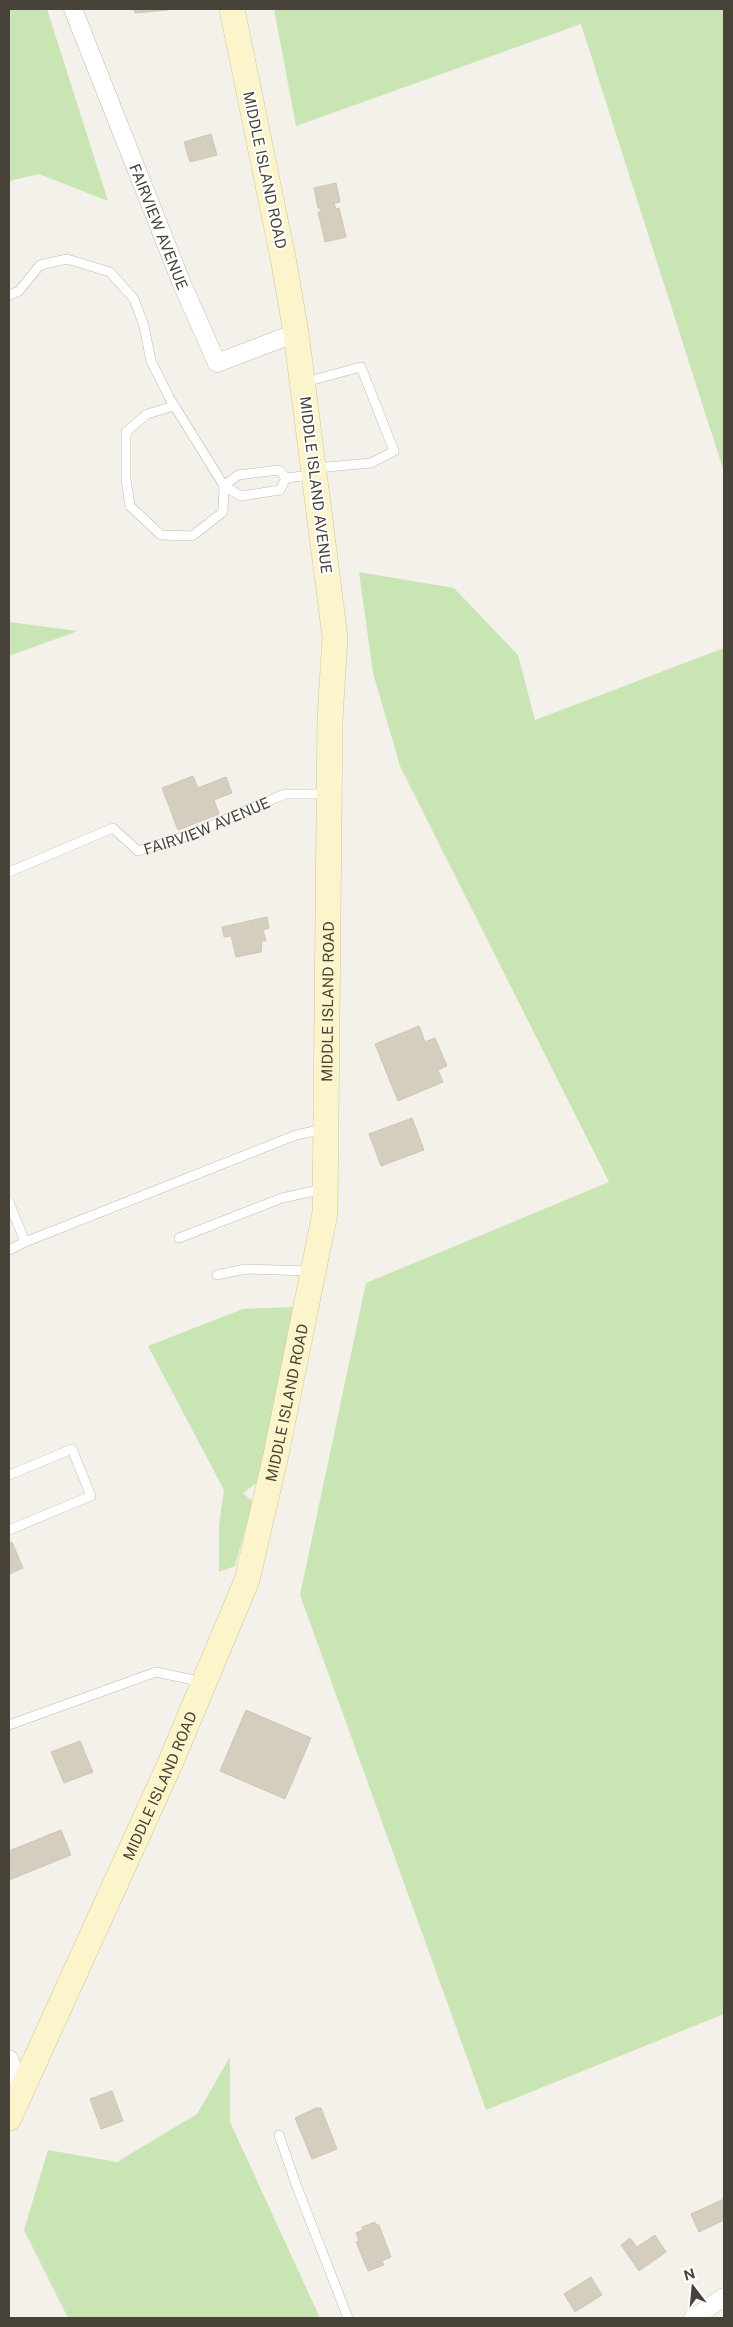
<svg xmlns="http://www.w3.org/2000/svg" width="733" height="2327" font-family="'Public Sans',sans-serif">
<style>
.green{fill:#cae5b4}
.building{fill:#d5cebf;stroke:#cfc7b3}
.lines{fill:none;stroke-linecap:round;stroke-linejoin:round}
.lane-casing{stroke:#bfbaac;stroke-width:10}
.street-casing{stroke:#bfbaac;stroke-width:19}
.secondary-casing{stroke:#d1c89b;stroke-width:26}
.lane{stroke:#fff;stroke-width:9}
.street{stroke:#fff;stroke-width:18}
.secondary{stroke:#fcf5cb;stroke-width:25}
.labels{text-anchor:middle;dominant-baseline:central;stroke-width:4;stroke-linejoin:round;paint-order:stroke}
.street-label{font-size:15px;fill:#474338;stroke:#fff}
</style>
<rect width="100%" height="100%" fill="#f3f1e9"/>
<path class="green" d="M9,9H47L108,201L39,174L9,181Z
M274,9H724V472L581,24L296,126Z
M359,572L454,588L518,655L535,720L724,648V2014L486,2110L300,1595L366,1283L609,1182L400,766L373,673Z
M9,622L78,631L9,656Z
M293,1307L280,1396L258,1482L243,1493L253,1502L235,1566L219,1572V1525L224,1490L148,1346L243,1309Z
M230,2057V2122L320,2318H68L24,2230L48,2150L117,2162L197,2114Z"/>
<path class="building" d="M134,9H167L168,10L135,13Z
M211,134L217,155L190,162L184,142Z
M336,183L340,202L334,203L336,209L339,208L346,237L325,242L318,212H321L320,208H318L314,188Z
M193,776L198,788L226,777L232,793L214,800L219,814L178,830L162,788Z
M267,917L269,928L263,930L266,941H262L261,952L236,957L231,936L224,937L222,927Z
M419,1026L425,1042L435,1038L447,1066L438,1070L443,1082L398,1101L375,1044Z
M412,1118L424,1150L381,1166L369,1134Z
M12,1542L23,1568L9,1574V1544Z
M246,1710L311,1738L285,1799L220,1771Z
M80,1741L93,1772L64,1783L51,1752Z
M61,1830L71,1855L9,1880V1851Z
M112,2091L123,2121L101,2129L90,2099Z
M316,2108H321L337,2149L312,2159L295,2118Z
M724,2199V2220L699,2232L691,2214Z
M375,2222L377,2225H379L391,2257L382,2261L384,2265L368,2271L356,2242L359,2241L356,2233L363,2230L362,2227Z
M655,2235L666,2252L639,2271L621,2245L630,2238L637,2247Z
M591,2277L602,2295L575,2312L564,2294Z"/>
<g class="lines">
<defs>
<g id="lane">
<path d="M9,295L19,291L40,265L67,259L110,272L134,299L144,326L151,361L169,397L224,486L241,496L280,490L286,478"/>
<path d="M305,382L361,367L394,451L371,463L316,468"/>
<path d="M174,406L147,414L126,432V479L130,506L161,535L192,536L223,512L224,486L238,475L279,470L286,478"/>
<path d="M286,478L312,475"/>
<path id="s1" d="M9,872L113,828L138,851L190,835L285,794H327"/>
<path d="M9,1202L25,1242L9,1250"/>
<path d="M179,1238L282,1198L323,1189"/>
<path d="M25,1242L296,1135L324,1129"/>
<path d="M217,1275L246,1269L311,1271"/>
<path d="M9,1475L72,1449L91,1496L9,1530"/>
<path d="M9,1725L156,1672L203,1682"/>
<path d="M279,2135L297,2187L348,2318"/>
</g>
<g id="street">
<path id="s2" d="M73,9L182,284L217,363L296,333"/>
<path d="M9,2059L21,2089"/>
<path d="M693,2318L724,2297"/>
</g>
<g id="secondary">
<path id="s3" d="M9,2118L169,1766L247,1580L276,1455L325,1213L330,719L335,637L296,333L284,263L232,9"/>
</g>
</defs>
<use href="#lane" class="lane-casing"/>
<use href="#street" class="street-casing"/>
<use href="#secondary" class="secondary-casing"/>
<use href="#lane" class="lane"/>
<use href="#street" class="street"/>
<use href="#secondary" class="secondary"/>
</g>
<g class="labels">
<g class="street-label">
<text transform="translate(265 170) rotate(78)">MIDDLE ISLAND ROAD</text>
<text stroke="none"><textPath href="#s2" startOffset="234">FAIRVIEW AVENUE</textPath></text>
<text transform="translate(316 485) rotate(83)">MIDDLE ISLAND AVENUE</text>
<text stroke="none"><textPath href="#s1" startOffset="220">FAIRVIEW AVENUE</textPath></text>
<text stroke="none"><textPath href="#s3" startOffset="1175">MIDDLE ISLAND ROAD</textPath></text>
<text stroke="none"><textPath href="#s3" startOffset="770">MIDDLE ISLAND ROAD</textPath></text>
<text stroke="none"><textPath href="#s3" startOffset="365">MIDDLE ISLAND ROAD</textPath></text>
</g>
</g>
<rect width="733" height="2327" fill="none" stroke="#474338" stroke-width="20"/>
<g transform="translate(693 2287) rotate(344)" stroke="#ffffff" stroke-width="4" paint-order="stroke">
<path d="M0-4L9 19L0 12L-9 19Z" fill="#474338"/>
<text y="-8" font-size="14" font-weight="bold" text-anchor="middle" fill="#474338">N</text>
</g>
</svg>
